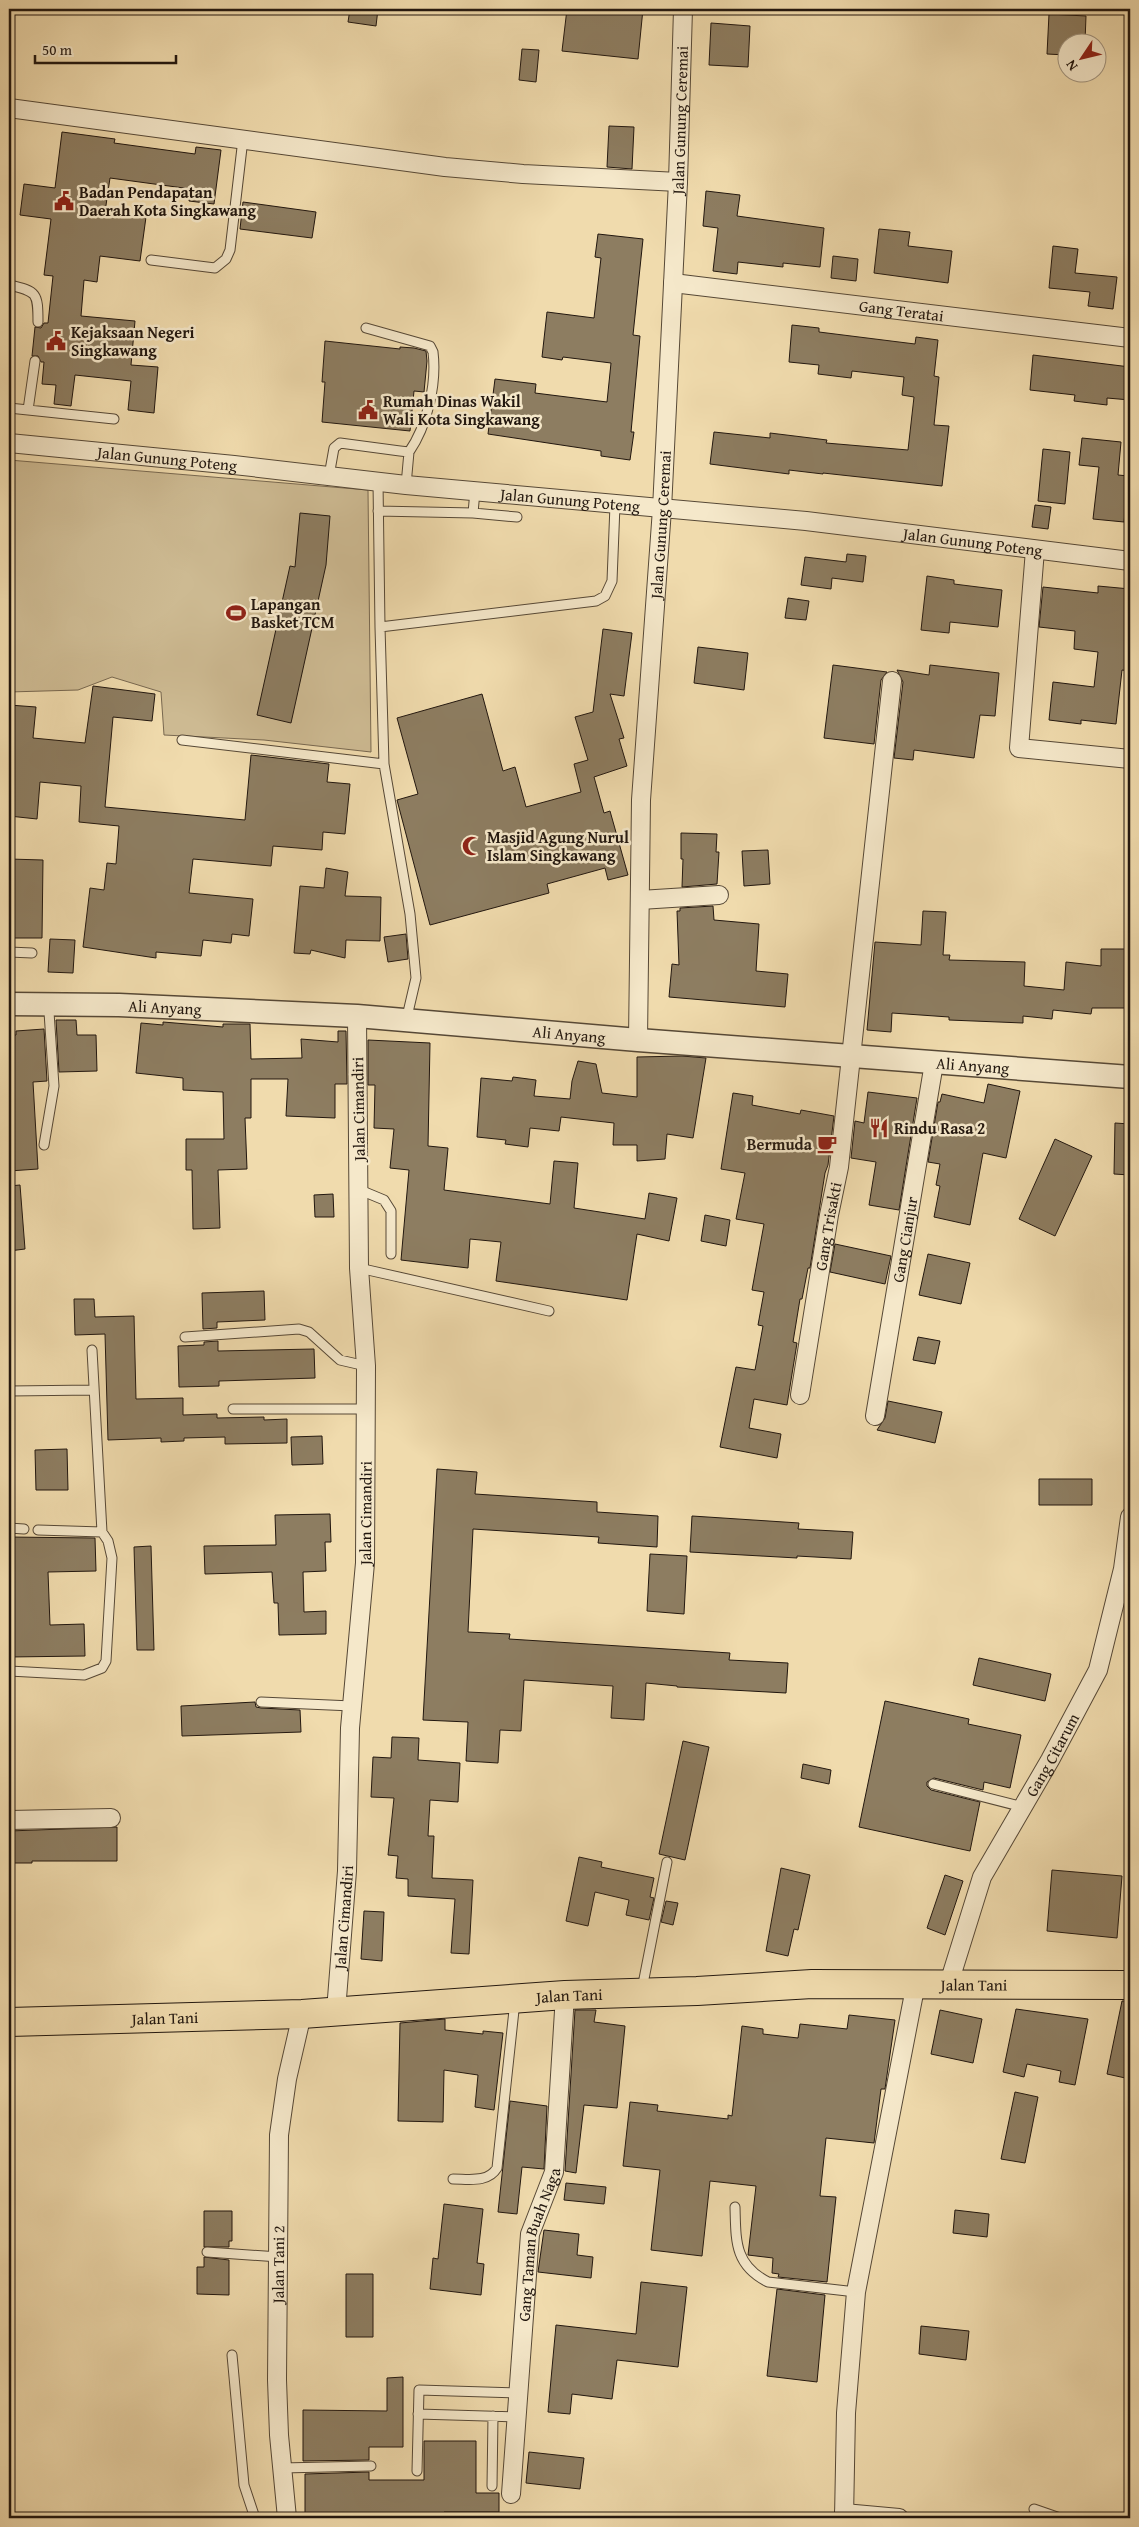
<svg xmlns="http://www.w3.org/2000/svg" width="1139" height="2527" font-family="'Gentium Book Plus',serif">
<style>
.green{fill:#cdba92;stroke:#786850}
.building{fill:#8d7d61;stroke:#22170f}
.lines{fill:none;stroke-linecap:round;stroke-linejoin:round}
.service-casing{stroke:#564836;stroke-width:11}
.minor-casing{stroke:#564836;stroke-width:20}
.tertiary-casing{stroke:#564836;stroke-width:25}
.trunk-casing{stroke:#22170f;stroke-width:30}
.service{stroke:#f5e8ca;stroke-width:9}
.minor{stroke:#f5e8ca;stroke-width:18}
.tertiary{stroke:#f5e8ca;stroke-width:22}
.trunk{stroke:#f0dbad;stroke-width:28}
.labels{text-anchor:middle;dominant-baseline:central;stroke-width:5;stroke-linejoin:round;paint-order:stroke}
.street-label{font-size:16px;fill:#22170f;stroke:#f5e8ca}
.poi-label{font-size:16px;font-weight:bold;fill:#22170f;stroke:#f5e8ca;text-anchor:start}
</style>
<rect width="100%" height="100%" fill="#f0dbad"/>
<filter id="stains"><feTurbulence type="fractalNoise" baseFrequency=".004" numOctaves="4"/><feColorMatrix values="0 0 0 0 .2 0 0 0 0 .09 0 0 0 0 .02 0 0 0 .5 -.17"/></filter>
<radialGradient id="worn" r=".72"><stop offset=".6" stop-color="#630" stop-opacity="0"/><stop offset="1" stop-color="#630" stop-opacity=".3"/></radialGradient>
<path class="green" d="M9,460L368,490L371,752L264,740L164,735L161,692L112,677L78,690L9,692Z"/>
<path class="building" d="M350,9H378L376,26L348,22Z
M567,9H643L638,59L562,51Z
M1049,14L1086,16L1085,42H1066V55L1047,54Z
M711,23L750,26L748,67L709,65Z
M522,49L539,50L536,82L519,80Z
M609,126L634,127L632,169L607,167Z
M62,132L115,139L114,143L195,154L196,147L221,150L214,204L189,201L191,189L110,178L105,212L146,217L140,261L100,256L97,282L84,280L81,316L135,321L131,365L158,367L154,413L128,410L131,381L75,375L71,406L54,404L56,385L42,384L44,362H41L38,356H32L35,327L41,328L44,323H48L53,276L44,275L51,219L20,215L24,184L55,188Z
M706,191L740,195L737,216L824,228L820,267L783,263V267L738,262L737,274L713,271L718,228L703,226Z
M243,202L316,212L312,238L240,229Z
M879,229L910,232L908,246L952,251L948,283L874,273Z
M598,234L643,239L633,335L640,336L631,432H634L630,460L601,456V451L488,434L495,379L536,384L535,393L607,402L611,363L563,357L562,360L542,357L547,312L594,318L601,258L595,257Z
M1053,246L1078,249L1075,273L1117,277L1113,309L1088,306L1090,292L1049,288Z
M833,256L858,259L856,281L831,278Z
M792,325L819,328V332L915,344L916,337L938,340L934,376L939,377L934,425L949,426L942,486L823,473V474L789,470V474L710,464L714,432L770,438V433L827,440L826,443L908,450L914,397L902,395L904,377L852,371L851,378L818,374L819,365L789,362Z
M325,341L400,349V347L414,348L426,351L427,361L424,392L414,391L410,431L322,422L325,382H322Z
M1033,355L1130,367V400L1107,398V405L1074,401L1075,395L1030,390Z
M1082,438L1121,442L1118,475L1129,476L1124,522L1093,519L1099,467L1079,465Z
M1043,449L1070,452L1065,504L1038,501Z
M1035,505L1051,507L1048,529L1032,527Z
M300,513L330,516L326,565L291,723L257,715L290,566L295,567Z
M847,554L866,556L863,582L832,578L831,589L801,585L805,557L846,562Z
M927,576L954,580V584L1002,590L998,627L950,622L949,633L921,630Z
M1098,586L1130,589V671L1122,670L1116,724L1081,720V724L1049,720L1053,682L1094,687L1098,652L1074,649L1075,631L1039,627L1043,587L1098,593Z
M788,598L809,601L806,620L785,618Z
M603,629L632,633L624,696L610,694L624,738L619,739L627,766L594,777L604,813L610,811L628,875L608,880L605,868L547,884L549,893L430,925L397,800L418,794L397,718L482,694L503,771L515,767L526,807L581,792L574,764L588,760L575,717L593,712Z
M698,647L748,653L744,690L694,683Z
M833,665L887,672L881,680L874,744L824,738Z
M930,665L999,673L995,716L980,715L974,758L914,750L913,760L894,758L903,682L897,670L929,675Z
M93,686L155,694L152,721L113,717L105,807L245,820L251,755L329,764L327,782L350,784L345,834L323,832L322,850L273,846L271,866L193,859L189,893L253,899L249,936L232,934L231,943L203,940L201,956L156,952V958L83,947L90,888L104,890L107,863L116,864L119,826L79,822L81,786L40,782L37,819L9,816V705L36,707L33,738L85,743Z
M681,833L717,834L716,852H719L717,884L682,887L683,859H681Z
M768,850L770,884L744,886L742,851Z
M9,859L43,860L42,938H9Z
M326,868L348,872L345,896L381,897L380,941L346,940L345,958L311,950L310,954L294,953L300,886L324,888Z
M713,906L714,920L759,924L756,971L788,974L785,1007L669,997L672,964L679,965L677,911H680V908Z
M923,911L946,912L943,955H950L949,960L1025,962L1024,986L1064,990L1066,962L1101,966V949H1127V1008H1092L1091,1014L1053,1010L1052,1019L1023,1016V1023L949,1020V1017L892,1013L891,1032L867,1030L875,942L921,945Z
M406,934L408,959L388,962L384,937Z
M50,939L75,940L73,973L48,972Z
M56,1020H76L77,1035H96L97,1071L59,1072Z
M163,1022L223,1027V1024H250L251,1059L302,1058L301,1039L338,1042V1031H346L347,1084H335V1118L286,1116L288,1079H251V1118H245L247,1169L218,1170L220,1228L193,1229L192,1170H186V1139H224L223,1092L183,1090V1078L136,1073L141,1023L163,1025Z
M44,1029L47,1081L33,1082L38,1169L9,1171V1036L16,1035V1031Z
M368,1040L430,1043L428,1146L448,1148L444,1190L550,1204L554,1161L578,1163L574,1208L645,1219L649,1193L677,1198L669,1241L637,1234L627,1300L496,1281L501,1242L470,1239L468,1268L401,1260L409,1170L390,1168L394,1129L374,1128L375,1085H368Z
M682,1056L706,1058L693,1138L667,1134L665,1159L637,1161V1145H613L614,1123L561,1117L559,1131L530,1128L528,1147L505,1144L506,1140L477,1137L481,1078L512,1081L513,1077L536,1080L534,1096L570,1099L572,1081L578,1061L596,1064L602,1093L637,1097V1057Z
M988,1084L1020,1091L1006,1158L983,1153L970,1225L934,1217L940,1186L936,1185L940,1164L928,1162L938,1102H940L942,1094L984,1103Z
M868,1092L917,1098L899,1210L869,1205L876,1162L851,1158L855,1121L864,1123Z
M733,1093L753,1096L752,1105L800,1114L801,1110L834,1116L828,1165L825,1173L810,1268H808L802,1299H800L793,1342L797,1343L787,1405L754,1399L749,1428L781,1434L777,1458L720,1447L736,1367L755,1370L763,1326L758,1325L764,1292L752,1290L764,1224L736,1219L745,1173L721,1169Z
M1115,1123L1130,1124V1175L1114,1174Z
M1055,1139L1092,1156L1055,1236L1019,1219Z
M20,1185L25,1249L9,1251V1186Z
M333,1194L334,1217H315L314,1195Z
M705,1215L730,1220L726,1246L701,1241Z
M835,1244L891,1256L885,1284L830,1272Z
M928,1254L970,1263L961,1304L919,1295Z
M264,1291L265,1320L217,1322V1328L203,1329L202,1293Z
M74,1299H94L95,1317L134,1316L136,1399L183,1398V1415L217,1414V1418L264,1417V1420L287,1419V1443L225,1444V1437L184,1438V1441L161,1442V1438L108,1440L105,1334L75,1335Z
M918,1337L940,1341L935,1364L913,1360Z
M218,1341V1351L314,1349L315,1378L219,1381V1386L179,1387L178,1346L204,1345V1342Z
M888,1401L942,1412L935,1443L877,1430L885,1418Z
M322,1436L323,1464L292,1465L291,1437Z
M67,1449L68,1490H36L35,1450Z
M437,1469L477,1472L475,1494L597,1502V1512L658,1516L657,1547L598,1543L599,1537L473,1529L468,1632L510,1634L509,1639L730,1653L729,1660L788,1663L786,1693L677,1687V1686L646,1683L644,1720L611,1718L613,1686L524,1680L521,1731L500,1730L498,1763L466,1761L468,1722L423,1720Z
M1039,1479H1092V1505H1039Z
M330,1514L331,1542H325L326,1571L303,1572L304,1612L326,1611V1634L279,1635L278,1603H274L272,1572L205,1574L204,1546L276,1545L275,1515Z
M692,1516L799,1523L798,1529L853,1532L851,1559L797,1556V1558L690,1552Z
M9,1537L95,1538L96,1571L48,1572L50,1625L84,1624L85,1656L9,1657Z
M151,1546L154,1650H137L134,1547Z
M650,1554L687,1556L684,1614L647,1611Z
M979,1658L1051,1674L1045,1701L973,1685Z
M885,1701L969,1719L968,1724L1021,1735L1010,1788L984,1782L983,1790L934,1778L927,1782V1786L931,1790L980,1802L970,1851L859,1827Z
M255,1702L256,1707L261,1708L300,1710L301,1732L182,1736L181,1706Z
M392,1737L419,1738L418,1760L460,1763L458,1802L430,1800L428,1836H434L432,1878L473,1880L469,1954L451,1953L455,1899L408,1896V1879L396,1878L398,1856L388,1855L394,1798L371,1797L373,1757L391,1758Z
M683,1741L709,1747L685,1860L659,1854Z
M803,1764L831,1770L829,1784L801,1778Z
M117,1827V1861H32V1863H9V1831Z
M579,1857L602,1862L601,1867L654,1878L650,1897L654,1898L649,1920L626,1915L629,1900L595,1892L588,1926L566,1921Z
M781,1868L810,1875L798,1930L794,1929L788,1956L766,1951Z
M1052,1870L1122,1876L1117,1938L1047,1931Z
M945,1875L963,1881L945,1935L927,1928Z
M666,1901L678,1903L673,1925L661,1922Z
M364,1911L384,1912L382,1961L361,1959Z
M1122,2001H1130V2079L1107,2074Z
M1016,2009L1088,2019L1075,2085L1059,2082L1061,2071L1027,2064L1024,2077L1003,2072Z
M575,2010H596L594,2022L625,2026L617,2108L584,2105L576,2173L565,2171Z
M940,2010L982,2019L973,2063L931,2054Z
M849,2015L895,2020L885,2089H881L874,2143L826,2138L820,2196L836,2197L827,2282L778,2277L779,2274L772,2273L773,2258L748,2255L756,2186L710,2181L702,2256L651,2250L660,2170L623,2166L630,2102L658,2105L657,2111L728,2119V2115L732,2116L742,2026L763,2029V2034L798,2038L800,2024L847,2029Z
M445,2019V2030L483,2034V2031L503,2033L494,2110L475,2107L478,2075L444,2070L443,2122L398,2121L400,2023Z
M1015,2092L1038,2097L1025,2163L1001,2159Z
M510,2101L547,2106L544,2169L522,2167L517,2214L498,2212Z
M566,2183L606,2187L604,2204L564,2200Z
M444,2204L483,2209L477,2263L484,2264L481,2295L430,2289L433,2258L438,2259Z
M955,2210L989,2214L987,2237L953,2233Z
M204,2211H232V2241H229V2247H204Z
M544,2230L579,2234L577,2255L593,2257L591,2278L538,2272Z
M204,2257L229,2260V2295L197,2294V2267H204Z
M346,2274H373V2337H346Z
M641,2282L687,2287L678,2367L617,2360L612,2399L572,2394L570,2414L548,2412L556,2325L636,2334Z
M777,2289L825,2295L817,2382L767,2376Z
M921,2326L969,2331L966,2360L919,2354Z
M403,2377V2447H369V2460L303,2461V2410L387,2411V2378Z
M424,2441H476V2493H499V2512H444V2518H305V2474L369,2472V2480H424Z
M529,2452L584,2458L580,2489L526,2483Z"/>
<g class="lines">
<defs>
<path id="service" d="M151,260L215,268L226,259L230,250L243,139
M9,285C37,291 38,293 38,322
M366,328L430,346L433,352C437,384 427,426 409,452
M9,408L114,419
M28,410L35,361
M329,476L334,448L340,443L400,451L409,452L406,485
M378,482L380,627
M475,491L473,513L517,517
M378,511L473,513
M182,740L384,764L380,627L596,601L605,596L612,581L615,505
M384,764L410,914L416,978L406,1021
M9,952L32,953
M44,1008L49,1012L54,1086L44,1145
M360,1190L384,1200L391,1211V1254
M359,1268L549,1311
M185,1337L299,1329L309,1332L340,1360L366,1366
M9,1391L94,1390
M233,1409H366
M9,1528L24,1529
M38,1530L102,1532
M9,1671L84,1675L102,1668L106,1661L112,1558L108,1541L102,1532L92,1350
M261,1702L352,1706
M933,1784L1023,1807
M642,1989L667,1862
M453,2179C469,2179 488,2183 497,2168L515,2001
M735,2207C736,2240 734,2265 768,2282L856,2292
M207,2252L279,2257
M232,2355L244,2485L255,2518
M418,2414L517,2417
M282,2468L371,2466
M417,2471L419,2390L518,2393
M492,2486L493,2416
M1034,2509L1060,2518"/>
<g id="minor">
<path d="M9,108L445,167L523,174L678,182"/>
<path id="s1" d="M673,283L1130,338"/>
<path id="s2" d="M9,443L234,465L406,485L806,521L1130,561"/>
<path d="M1035,550L1019,748L1130,759"/>
<path d="M640,900L719,895"/>
<path id="s3" d="M638,1040L641,800L662,509L678,182L683,9"/>
<path id="s4" d="M800,1395L829,1215L839,1167L892,681"/>
<path id="s5" d="M875,1416L934,1063"/>
<path d="M9,1820L111,1818"/>
<path id="s6" d="M949,1983L982,1877L1050,1760L1098,1670L1123,1569L1130,1517"/>
<path id="s7" d="M336,2011L347,1871L350,1728L365,1563L366,1366L359,1268L357,1016"/>
<path id="s8" d="M511,2494L530,2234L554,2172L565,1995"/>
<path d="M844,2513L899,2518"/>
<path id="s9" d="M287,2518L279,2435L277,2380L279,2135L287,2079L302,2014"/>
<path d="M844,2518L846,2413L856,2292L916,1983"/>
</g>
<g id="tertiary">
<path id="s10" d="M9,1004L119,1005L357,1016L638,1040L1130,1077"/>
</g>
<g id="trunk">
<path id="s11" d="M9,2022L302,2014L565,1995L697,1991L812,1984L1130,1985"/>
</g>
</defs>
<use href="#service" class="service-casing"/>
<use href="#minor" class="minor-casing"/>
<use href="#tertiary" class="tertiary-casing"/>
<use href="#trunk" class="trunk-casing"/>
<use href="#service" class="service"/>
<use href="#minor" class="minor"/>
<use href="#tertiary" class="tertiary"/>
<use href="#trunk" class="trunk"/>
</g>
<defs>
<symbol id="civic-bare" viewBox="-9 -9 18 18"><path d="M-.6-6.5H3V-4.5H.6V-3L4-1V1h2V6H-6V1h2V-1L-.6-3ZM-1.2 2.5V6h2.4V2.5Z" fill="#8f2418" stroke="#f5e8ca" stroke-width="2.5" paint-order="stroke"/></symbol>
<symbol id="stadium-bare" viewBox="-9 -9 18 18"><path d="M0-5a6.5 5 0 1 0 0 10a6.5 5 0 1 0 0-10ZM-3.5-1.8h7v3.6h-7Z" fill="#8f2418" stroke="#f5e8ca" stroke-width="2.5" paint-order="stroke"/></symbol>
<symbol id="mosque-bare" viewBox="-9 -9 18 18"><path d="M3.5-4.9A6 6 0 1 0 3.5 4.9A5 5 0 1 1 3.5-4.9Z" fill="#8f2418" stroke="#f5e8ca" stroke-width="2.5" paint-order="stroke"/></symbol>
<symbol id="restaurant-bare" viewBox="-9 -9 18 18"><path d="M-5-6h1v4h1v-4h1v4h1v-4h1v5L-1.5 .5V6h-2V.5L-5-1ZM5-6V6H3V1.5H1.5Q1.5-4 5-6Z" fill="#8f2418" stroke="#f5e8ca" stroke-width="2.5" paint-order="stroke"/></symbol>
<symbol id="cafe-bare" viewBox="-9 -9 18 18"><path d="M-5.5-4.5H6V0H3Q3 3.5 0 3.5H-2.5Q-5.5 3.5-5.5 0ZM3-3.2v2h1.7v-2ZM-6 4.5H4V6H-6Z" fill="#8f2418" stroke="#f5e8ca" stroke-width="2.5" paint-order="stroke"/></symbol>
</defs>
<g fill-rule="evenodd">
<use href="#civic-bare" x="50" y="187" width="28" height="28"/>
<use href="#civic-bare" x="42" y="327" width="28" height="28"/>
<use href="#civic-bare" x="354" y="396" width="28" height="28"/>
<use href="#stadium-bare" x="222" y="599" width="28" height="28"/>
<use href="#mosque-bare" x="458" y="832" width="28" height="28"/>
<use href="#restaurant-bare" x="865" y="1114" width="28" height="28"/>
<use href="#cafe-bare" x="813" y="1130" width="28" height="28"/>
</g>
<g class="labels">
<g class="street-label">
<text stroke="none"><textPath href="#s3" startOffset="921">Jalan Gunung Ceremai</textPath></text>
<text stroke="none"><textPath href="#s1" startOffset="230">Gang Teratai</textPath></text>
<text stroke="none"><textPath href="#s2" startOffset="159">Jalan Gunung Poteng</textPath></text>
<text stroke="none"><textPath href="#s2" startOffset="564">Jalan Gunung Poteng</textPath></text>
<text stroke="none"><textPath href="#s3" startOffset="516">Jalan Gunung Ceremai</textPath></text>
<text stroke="none"><textPath href="#s2" startOffset="969">Jalan Gunung Poteng</textPath></text>
<text stroke="none"><textPath href="#s10" startOffset="156">Ali Anyang</textPath></text>
<text stroke="none"><textPath href="#s10" startOffset="561">Ali Anyang</textPath></text>
<text stroke="none"><textPath href="#s10" startOffset="966">Ali Anyang</textPath></text>
<text transform="translate(358 1109) rotate(-91)">Jalan Cimandiri</text>
<text stroke="none"><textPath href="#s4" startOffset="171">Gang Trisakti</textPath></text>
<text stroke="none"><textPath href="#s5" startOffset="179">Gang Cianjur</textPath></text>
<text stroke="none"><textPath href="#s7" startOffset="499">Jalan Cimandiri</textPath></text>
<text stroke="none"><textPath href="#s6" startOffset="252">Gang Citarum</textPath></text>
<text stroke="none"><textPath href="#s7" startOffset="94">Jalan Cimandiri</textPath></text>
<text stroke="none"><textPath href="#s11" startOffset="966">Jalan Tani</textPath></text>
<text stroke="none"><textPath href="#s11" startOffset="561">Jalan Tani</textPath></text>
<text stroke="none"><textPath href="#s11" startOffset="156">Jalan Tani</textPath></text>
<text stroke="none"><textPath href="#s8" startOffset="252">Gang Taman Buah Naga</textPath></text>
<text stroke="none"><textPath href="#s9" startOffset="254">Jalan Tani 2</textPath></text>
</g>
<g class="poi-label">
<text x="79" y="192">Badan Pendapatan<tspan x="79" dy="18">Daerah Kota Singkawang</tspan></text>
<text x="71" y="332">Kejaksaan Negeri<tspan x="71" dy="18">Singkawang</tspan></text>
<text x="383" y="401">Rumah Dinas Wakil<tspan x="383" dy="18">Wali Kota Singkawang</tspan></text>
<text x="251" y="604">Lapangan<tspan x="251" dy="18">Basket TCM</tspan></text>
<text x="487" y="837">Masjid Agung Nurul<tspan x="487" dy="18">Islam Singkawang</tspan></text>
<text x="894" y="1128">Rindu Rasa 2</text>
<text x="812" y="1144" text-anchor="end">Bermuda</text>
</g>
</g>
<rect width="1139" height="2527" fill="none" stroke="#f0dbad" stroke-width="30"/>
<rect x="10" y="10" width="1119" height="2507" fill="none" stroke="#22170f" stroke-width="2.5"/>
<rect x="15" y="15" width="1109" height="2497" fill="none" stroke="#22170f"/>
<g transform="translate(1082 58) rotate(235)"><circle r="24" fill="#f5e8ca" stroke="#a1947f"/>
<path d="M0-4L9 19L0 12L-9 19Z" fill="#8f2418"/>
<text y="-8" font-size="14" font-weight="bold" text-anchor="middle" fill="#22170f">N</text>
</g>
<path d="M35 55v8h141v-8" fill="none" stroke="#22170f" stroke-width="2.5"/>
<text x="42" y="55" font-size="15" fill="#22170f" stroke="#f5e8ca" stroke-width="4" paint-order="stroke">50 m</text>
<rect width="100%" height="100%" filter="url(#stains)"/>
<rect width="100%" height="100%" fill="url(#worn)"/>
</svg>
